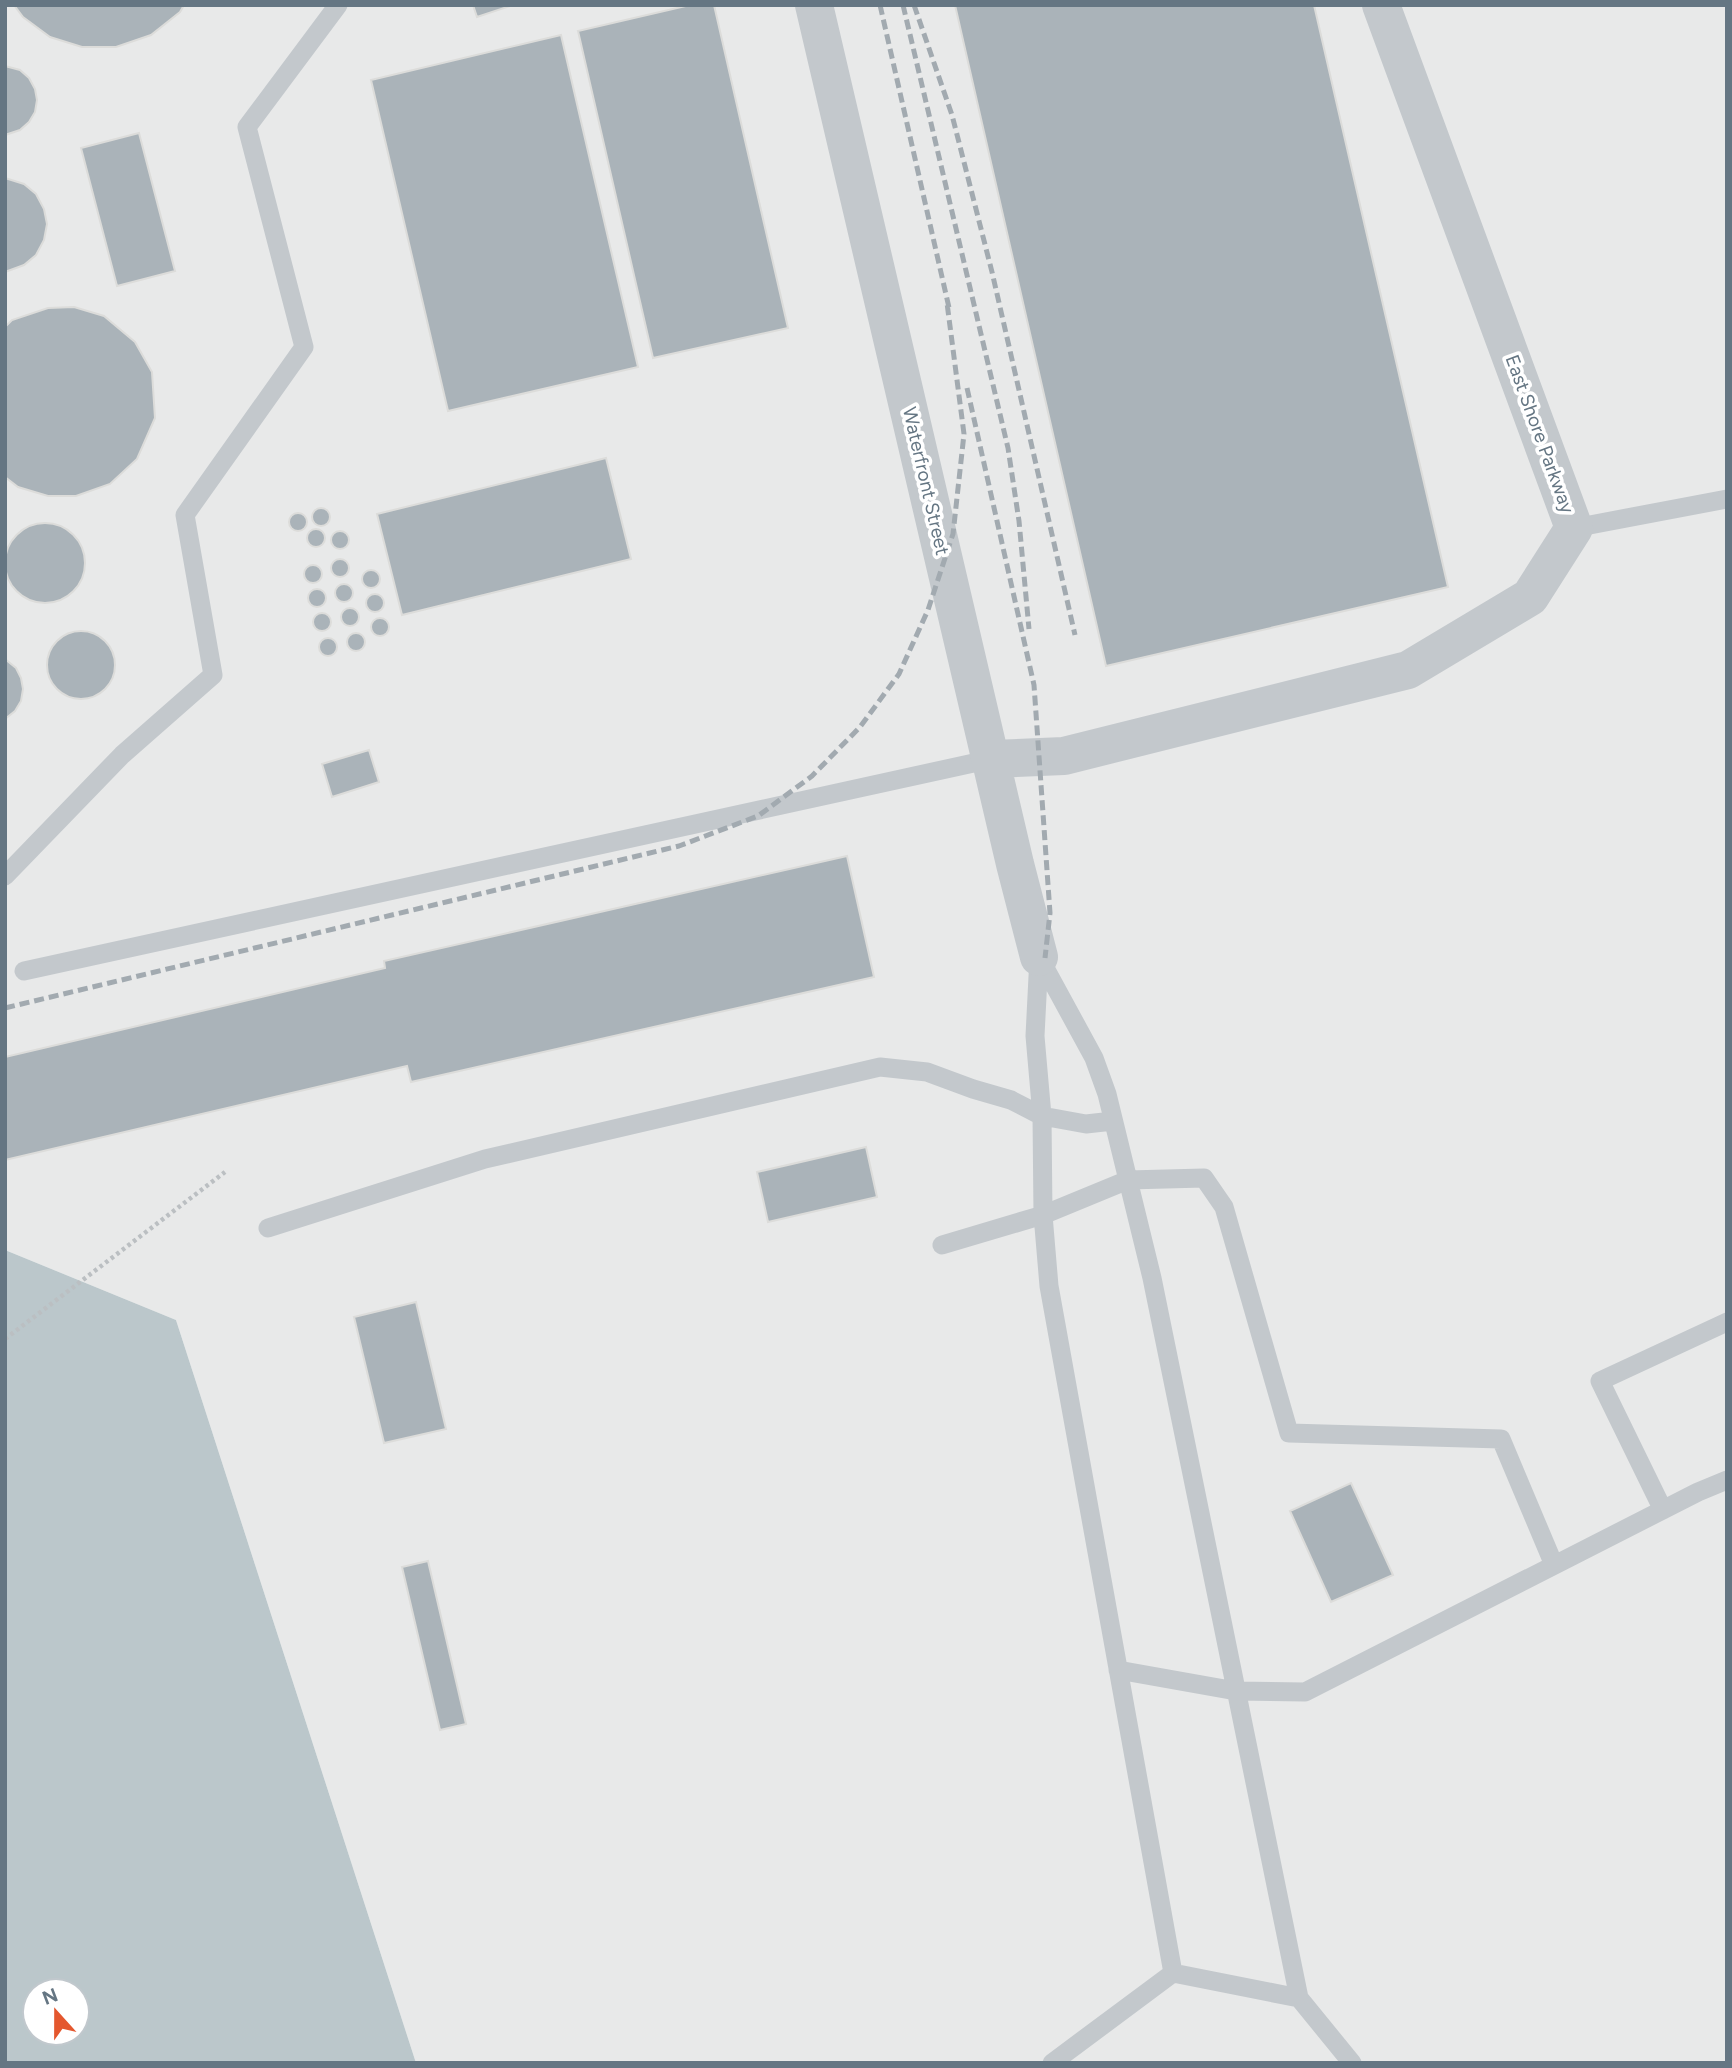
<svg xmlns="http://www.w3.org/2000/svg" width="1732" height="2068" font-family="Figtree,sans-serif">
<style>
.built{fill:#e8e9e9}
.water{fill:#bbc7cb;fill-rule:evenodd}
.building{fill:#aab3b9;stroke:#dcdcda;stroke-width:2}
.lines{fill:none;stroke-linecap:round;stroke-linejoin:round}
.path{stroke:#bbbfc2;stroke-width:4.5;stroke-dasharray:3.5 3.5;stroke-linecap:butt}
.lane{stroke:#c3c8cc;stroke-width:19}
.street{stroke:#c3c8cc;stroke-width:38}
.rail{stroke:#a2aab0;stroke-width:5;stroke-dasharray:10 5;stroke-linecap:butt}
.labels{text-anchor:middle;dominant-baseline:central;stroke-width:7;stroke-linejoin:round;paint-order:stroke}
.street-label{font-size:19px;fill:#657683;stroke:#fff}
</style>
<rect width="100%" height="100%" fill="#fafaf8"/>
<path class="built" d="M5,5H1727V2063H416L176,1320L5,1250Z"/>
<path class="water" d="M5,1250L176,1320L416,2063H5ZM35,1991H77V2033H35Z"/>
<path class="building" d="M14,5H184L180,12L151,35L116,47H82L50,37L23,17Z
M473,5H513L477,17Z
M690,5H714L788,328L653,358L578,31Z
M955,5H1314L1448,587L1106,666Z
M561,35L638,367L448,411L371,80Z
M5,66L20,70L29,78L35,89L37,100L35,112L29,122L20,130L5,135Z
M139,133L175,271L117,286L81,148Z
M5,178L24,184L36,194L44,209L47,224L44,240L36,255L24,265L5,272Z
M74,307L104,316L135,342L152,372L155,418L137,459L110,484L76,496H48L18,487L5,477V327L12,320L48,308Z
M606,458L631,559L402,615L377,514Z
M312 517a9 9 0 1 1 18 0a9 9 0 1 1-18 0Z
M289 522a9 9 0 1 1 18 0a9 9 0 1 1-18 0Z
M5 563a40 40 0 1 1 80 0a40 40 0 1 1-80 0Z
M307 538a9 9 0 1 1 18 0a9 9 0 1 1-18 0Z
M331 540a9 9 0 1 1 18 0a9 9 0 1 1-18 0Z
M331 568a9 9 0 1 1 18 0a9 9 0 1 1-18 0Z
M304 574a9 9 0 1 1 18 0a9 9 0 1 1-18 0Z
M362 579a9 9 0 1 1 18 0a9 9 0 1 1-18 0Z
M335 593a9 9 0 1 1 18 0a9 9 0 1 1-18 0Z
M308 598a9 9 0 1 1 18 0a9 9 0 1 1-18 0Z
M366 603a9 9 0 1 1 18 0a9 9 0 1 1-18 0Z
M341 617a9 9 0 1 1 18 0a9 9 0 1 1-18 0Z
M313 622a9 9 0 1 1 18 0a9 9 0 1 1-18 0Z
M371 627a9 9 0 1 1 18 0a9 9 0 1 1-18 0Z
M47 665a34 34 0 1 1 68 0a34 34 0 1 1-68 0Z
M347 642a9 9 0 1 1 18 0a9 9 0 1 1-18 0Z
M319 647a9 9 0 1 1 18 0a9 9 0 1 1-18 0Z
M5,659L16,668L21,678L23,689L21,701L15,711L5,719Z
M369,750L379,782L332,797L322,764Z
M847,856L874,977L411,1082L407,1066L5,1160V1057L385,968L384,961Z
M866,1147L877,1197L768,1222L757,1172Z
M416,1302L446,1429L384,1443L354,1317Z
M1351,1483L1393,1575L1331,1602L1290,1511Z
M428,1561L466,1724L440,1730L402,1567Z"/>
<g class="lines">
<path class="path" d="M5,1339L225,1172"/>
<path class="lane" d="M1574,528L1727,499
M5,876L122,755L213,675L185,515L304,347L247,127L338,5
M24,971L992,759
M268,1228L485,1159L880,1067L927,1072L973,1089L1011,1100L1042,1116L1086,1124L1113,1121
M942,1245L1043,1215L1128,1180L1204,1178L1224,1207L1289,1433L1501,1439L1554,1565
M1663,1510L1600,1381L1727,1322
M1118,1670L1236,1691L1305,1692L1698,1492L1727,1480
M1173,1973L1049,1286L1043,1215L1042,1116L1035,1036L1039,957L1094,1058L1107,1094L1152,1278L1299,1998
M1052,2063L1173,1973L1299,1998L1352,2063"/>
<path class="street" d="M814,5L1015,864L1039,957
M992,759L1064,756L1408,670L1530,597L1574,528L1381,5"/>
<path class="rail" d="M880,5L950,312
M903,5L1008,448L1019,521L1029,629
M914,5L952,115L992,272L1075,635
M967,388L1034,685L1050,913L1045,958
M5,1008L679,846L758,816L812,776L860,727L899,674L928,610L953,534L964,434L947,303"/>
</g>
<g class="labels">
<g class="street-label">
<text transform="translate(1540 434) rotate(70)">East Shore Parkway</text>
<text transform="translate(926 481) rotate(77)">Waterfront Street</text>
</g>
</g>
<rect width="1732" height="2068" fill="none" stroke="#657683" stroke-width="14"/>
<g transform="translate(56 2012) rotate(339)"><circle r="33" fill="#ffffff" stroke="#c1c8cd" stroke-width="2"/>
<path d="M0-5L12 26L0 18L-12 26Z" fill="#e4572e"/>
<text y="-10" font-size="19" font-weight="bold" text-anchor="middle" fill="#657683">N</text>
</g>
</svg>
